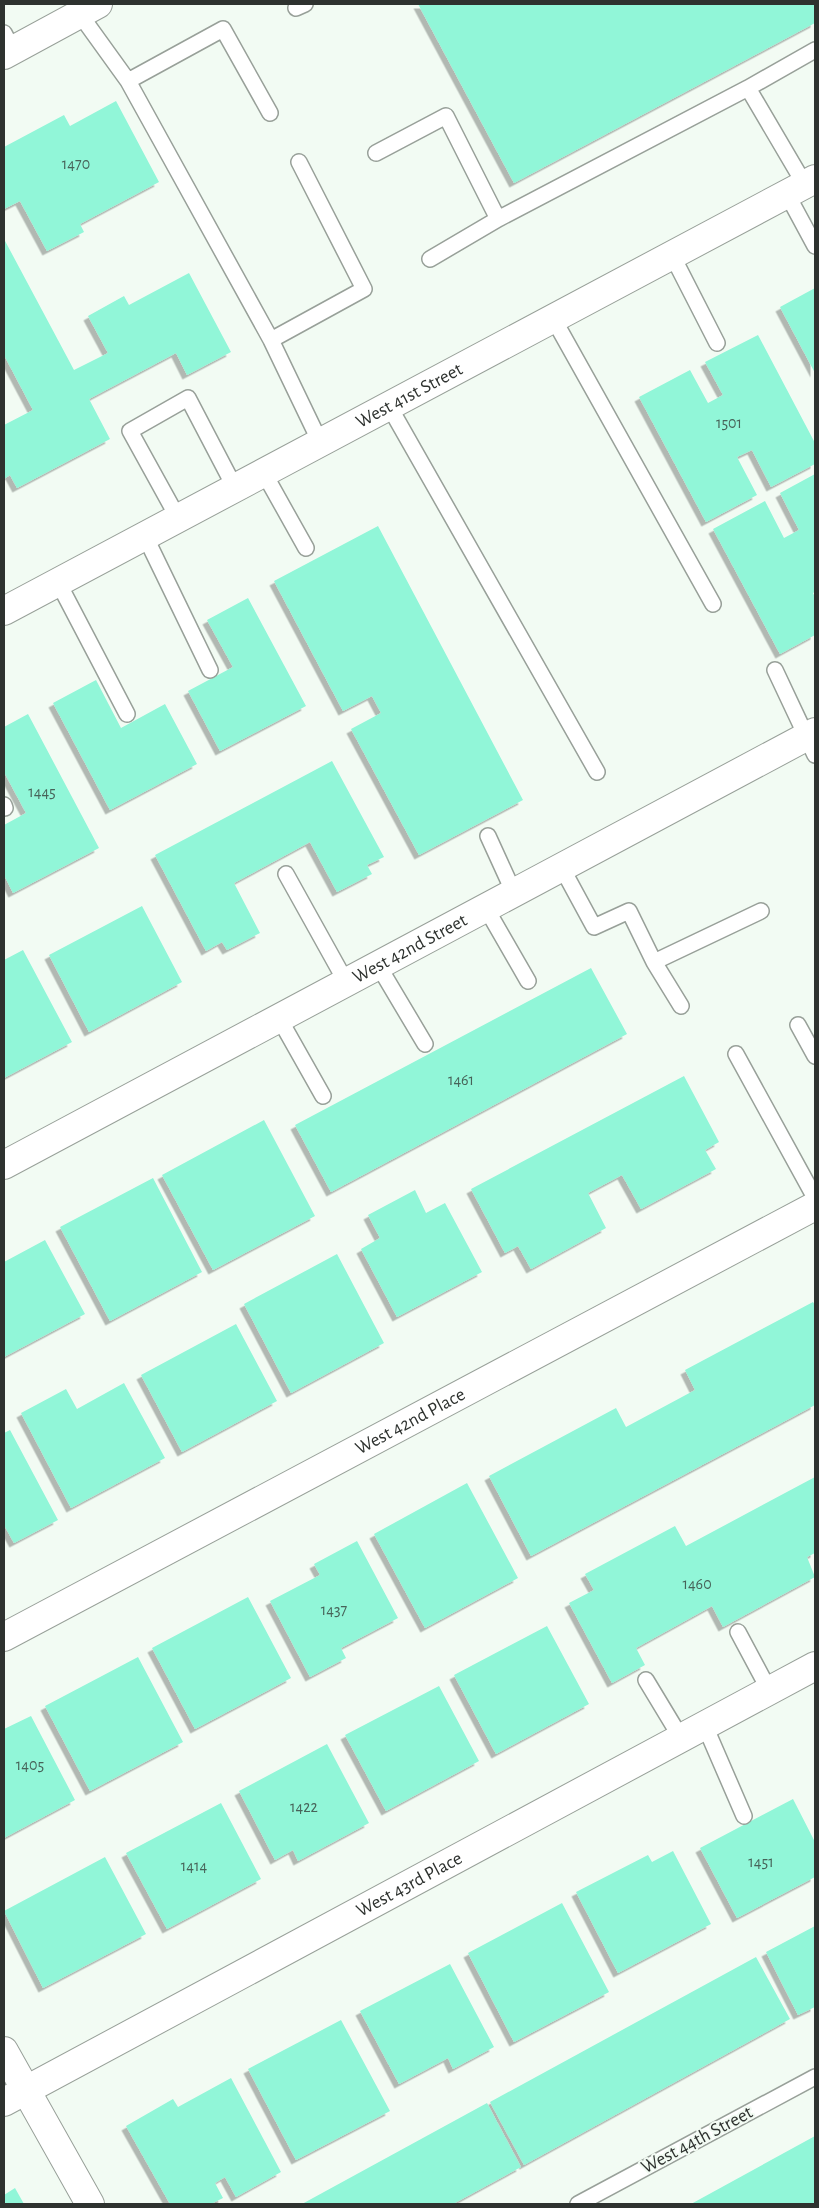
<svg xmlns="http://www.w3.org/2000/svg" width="819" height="2208" font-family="'Alegreya Sans',sans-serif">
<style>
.building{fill:#91f6d8;filter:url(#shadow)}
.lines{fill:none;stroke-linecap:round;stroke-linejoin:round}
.service-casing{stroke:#98a099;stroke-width:18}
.minor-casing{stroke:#98a099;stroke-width:30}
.tertiary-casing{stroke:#98a099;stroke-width:30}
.service{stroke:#fff;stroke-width:15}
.minor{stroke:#fff;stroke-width:28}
.tertiary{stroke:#fff;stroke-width:28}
.labels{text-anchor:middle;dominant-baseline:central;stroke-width:4;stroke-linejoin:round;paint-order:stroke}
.number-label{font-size:16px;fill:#476359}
.street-label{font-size:19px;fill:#2e322f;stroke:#f2fbf3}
</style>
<defs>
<filter id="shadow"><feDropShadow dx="-4.5" dy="4.5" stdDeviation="0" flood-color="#0004"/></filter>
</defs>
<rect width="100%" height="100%" fill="#f2fbf3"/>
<path class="building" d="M418,4H815V23L514,183Z
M116,101L159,182L80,224L84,232L47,251L20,201L4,209V147L64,115L70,126Z
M4,239L74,370L108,353L88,316L124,296L129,305L189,273L231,352L187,375L176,353L89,399L110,439L17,488L10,475L4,479V425L33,410L4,355Z
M815,288V373L780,307Z
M758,335L815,443V464L771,487L752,450L737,457L757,495L706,522L639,397L690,370L708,403L723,395L705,362Z
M815,474V592L813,593L815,597V635L780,654L713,529L765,501L784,538L799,530L780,493Z
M378,526L523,800L419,855L351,729L381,713L372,696L343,711L274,581Z
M248,598L306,706L220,751L188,691L233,667L207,620Z
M96,680L121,728L165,704L197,764L110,810L53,703Z
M28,714L99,848L13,893L4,875V825L26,813L4,772V727Z
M332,761L384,857L367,865L372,874L337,892L310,842L234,883L260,933L227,950L222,942L206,951L155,855Z
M142,906L182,982L89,1032L49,955Z
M23,950L72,1042L4,1078V960Z
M591,968L627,1034L331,1192L295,1125Z
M684,1076L719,1142L705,1150L716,1169L641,1209L622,1175L588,1193L606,1228L531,1269L518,1246L505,1253L471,1189Z
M264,1120L315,1216L213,1270L162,1175Z
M153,1178L202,1272L110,1321L60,1227Z
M415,1190L426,1213L445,1203L482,1272L397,1317L361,1249L380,1238L368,1215Z
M45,1240L85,1314L4,1357V1262Z
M337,1254L384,1343L291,1393L244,1304Z
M813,1302L815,1305V1405L531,1556L489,1476L616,1408L626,1427L695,1390L685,1370Z
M236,1324L277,1401L182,1452L141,1375Z
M124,1383L165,1458L71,1508L21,1413L66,1389L77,1409Z
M10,1430L58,1520L14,1543L4,1525V1433Z
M815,1477V1553L807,1557L815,1577L723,1627L712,1606L636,1648L645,1665L612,1683L569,1603L594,1590L585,1574L675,1526L686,1546Z
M467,1483L518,1578L425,1628L374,1534Z
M357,1541L398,1618L341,1648L346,1658L310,1677L270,1601L320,1575L314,1564Z
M248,1597L291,1678L195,1729L152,1648Z
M547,1626L589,1704L496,1754L454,1675Z
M138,1657L183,1742L90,1791L45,1706Z
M439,1686L479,1761L386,1811L345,1735Z
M31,1716L75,1800L4,1838V1729Z
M327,1744L369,1823L298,1861L293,1850L275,1860L239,1791Z
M793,1799L815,1842V1877L737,1918L700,1848Z
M221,1803L261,1879L167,1929L126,1853Z
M673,1851L711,1924L618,1973L576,1892L648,1855L652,1862Z
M105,1857L146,1934L43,1988L4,1911Z
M562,1903L609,1992L514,2042L468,1953Z
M815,1926V2007L798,2015L766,1952Z
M756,1957L790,2019L524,2165L490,2102Z
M450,1964L494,2047L453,2069L448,2058L399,2084L360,2011Z
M341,2020L390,2111L296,2160L248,2069Z
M231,2078L281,2172L236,2197L225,2177L215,2183L223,2198L211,2204H170L126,2126L173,2099L178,2107Z
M487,2103L521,2167L453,2204H302Z
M815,2136V2204H691Z
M15,2188L24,2204H4V2195Z"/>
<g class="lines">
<defs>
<path id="service" d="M296,8L305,4
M79,13L128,81L271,340L320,442
M4,33L13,50
M128,81L223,29L270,113
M748,88L815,50
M376,153L446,116L498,219L748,88L805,185
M787,194L815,246
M672,255L717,343
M430,259L498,219
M553,318L713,604
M271,340L364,289L299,162
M389,406L597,772
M264,473L306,548
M178,518L130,431L188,398L235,488
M145,536L210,670
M58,582L127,714
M775,670L815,755
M4,805L5,808
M488,836L514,893
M562,868L594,927L629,911L654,962L681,1006
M286,874L346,982
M486,908L528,981
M654,962L761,911
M378,965L425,1044
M279,1018L323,1096
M798,1025L815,1056
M736,1054L815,1198
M738,1632L769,1690
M646,1680L681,1738
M705,1726L744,1816
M578,2204L815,2077"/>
<g id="minor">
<path d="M4,55L98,4"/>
<path id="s1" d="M4,1165L815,732"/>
<path id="s2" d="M4,1637L815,1206"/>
<path d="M4,2051L90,2204"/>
<path id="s3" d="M4,2102L815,1666"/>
</g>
<g id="tertiary">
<path id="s4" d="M4,611L815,179"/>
</g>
</defs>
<use href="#service" class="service-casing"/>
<use href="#minor" class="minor-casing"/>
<use href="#tertiary" class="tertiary-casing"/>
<use href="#service" class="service"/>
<use href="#minor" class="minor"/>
<use href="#tertiary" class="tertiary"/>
</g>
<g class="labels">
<g class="number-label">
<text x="76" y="164">1470</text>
<text x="729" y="423">1501</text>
<text x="42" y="792">1445</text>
<text x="461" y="1080">1461</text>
<text x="697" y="1584">1460</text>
<text x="334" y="1610">1437</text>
<text x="30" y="1765">1405</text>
<text x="304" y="1807">1422</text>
<text x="761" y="1862">1451</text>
<text x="194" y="1866">1414</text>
</g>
<g class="street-label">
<text stroke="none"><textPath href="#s4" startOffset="459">West 41st Street</textPath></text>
<text stroke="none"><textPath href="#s1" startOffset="460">West 42nd Street</textPath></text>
<text stroke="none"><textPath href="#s2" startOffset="460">West 42nd Place</textPath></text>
<text stroke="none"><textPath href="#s3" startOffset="460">West 43rd Place</textPath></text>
<text transform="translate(697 2140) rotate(-28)">West 44th Street</text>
</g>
</g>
<rect width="819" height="2208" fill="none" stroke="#2e322f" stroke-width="10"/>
</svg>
